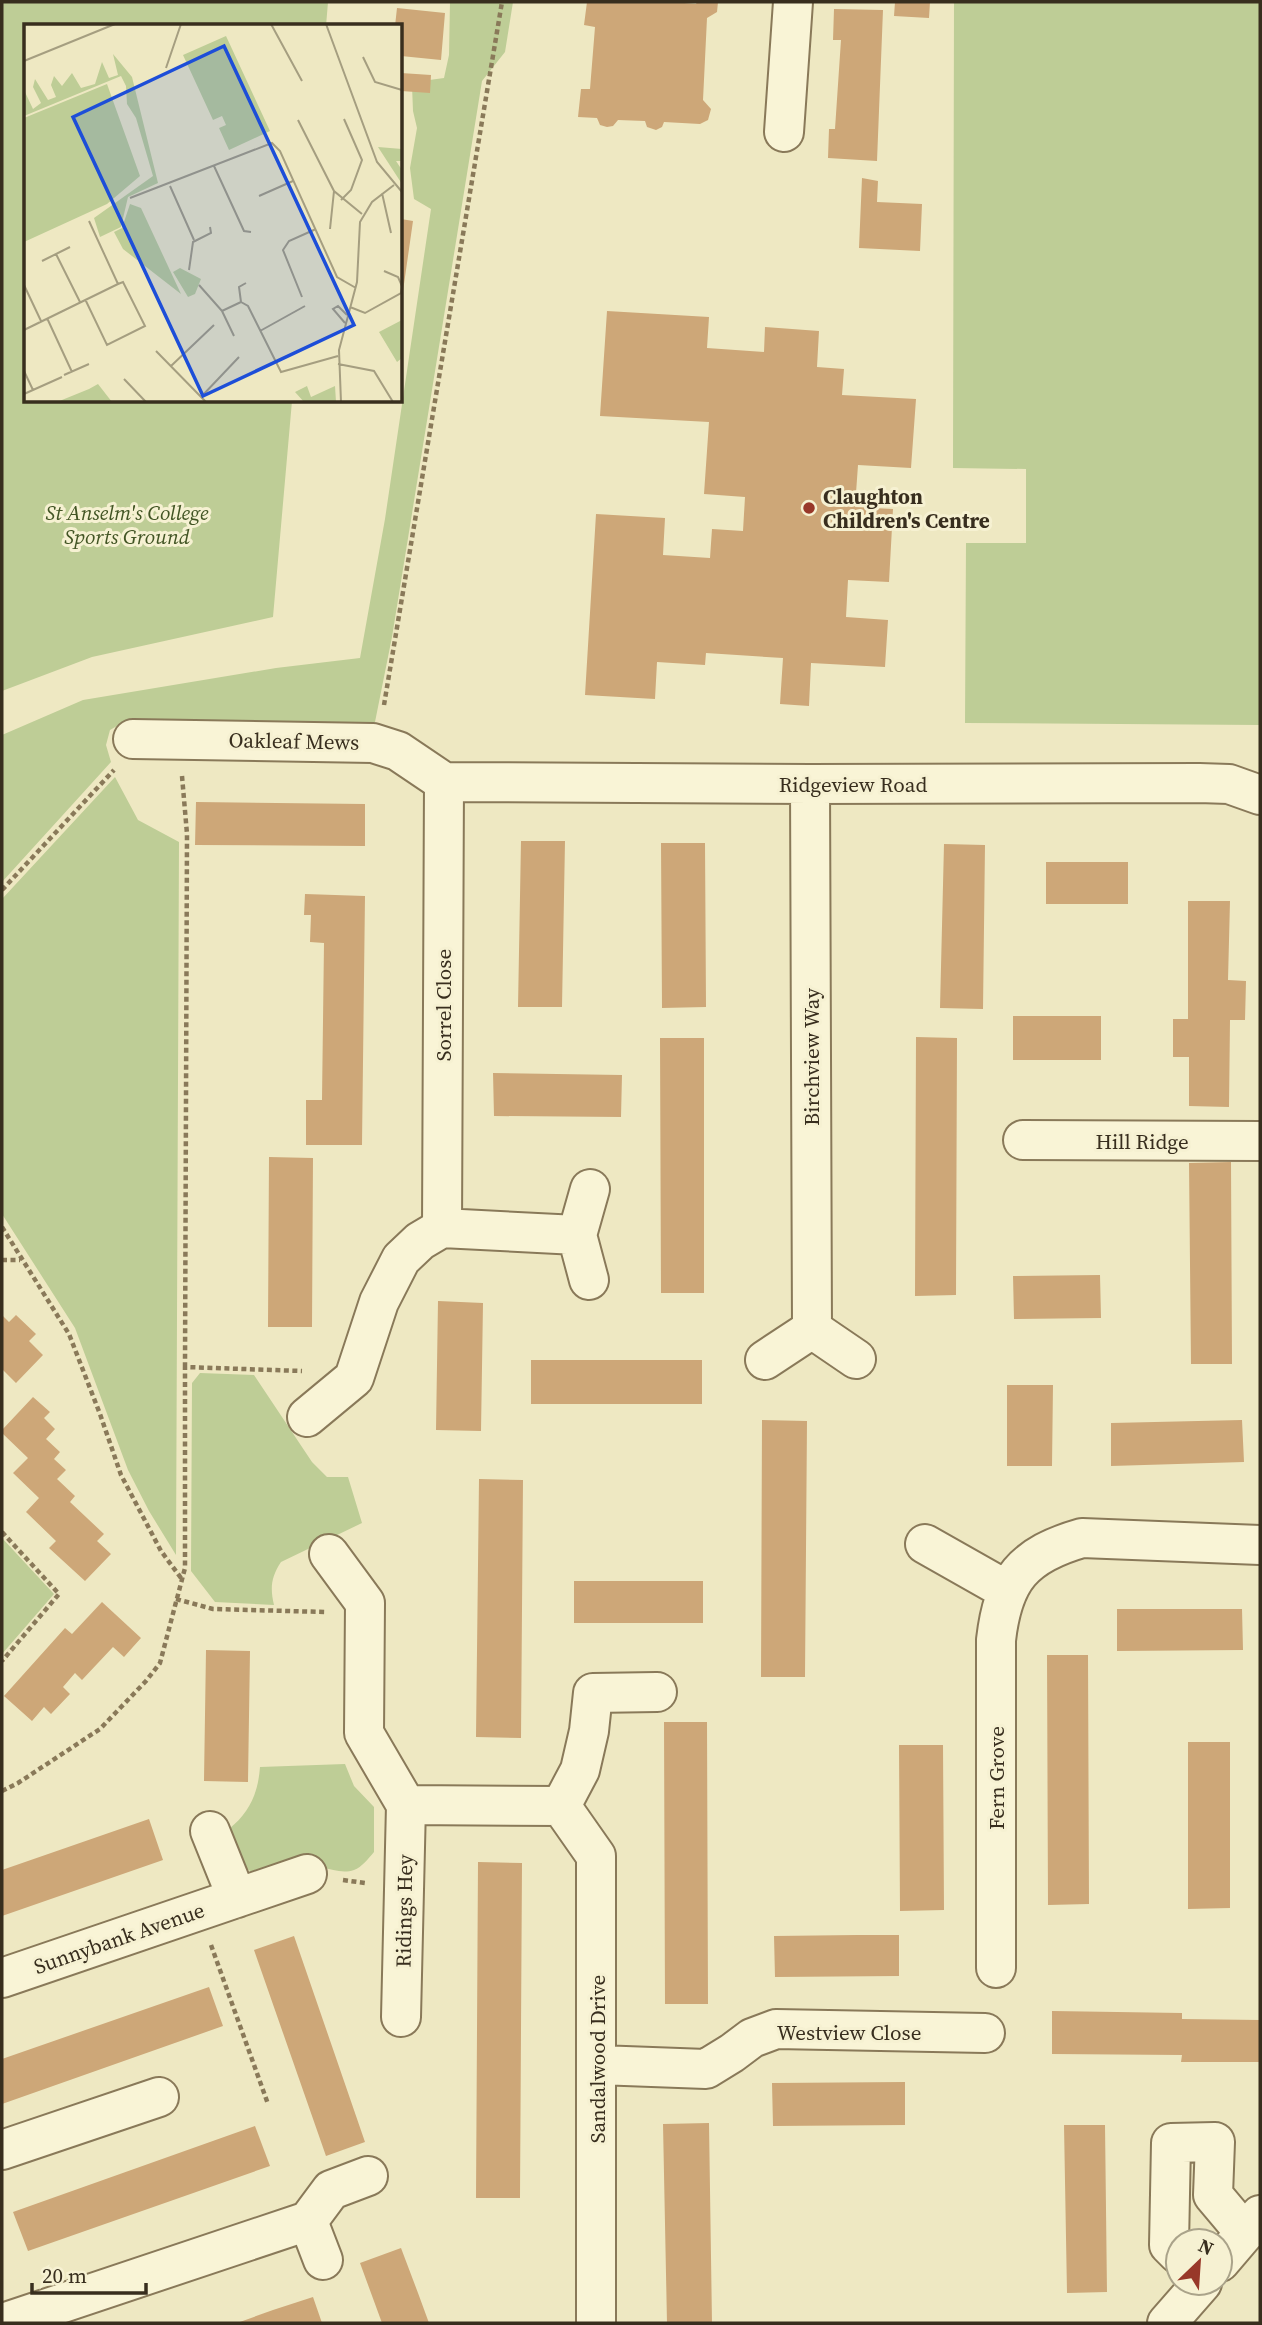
<svg xmlns="http://www.w3.org/2000/svg" width="1262" height="2325" font-family="'Source Serif 4',serif">
<style>
.green{fill:#becd96}
.building{fill:#cda778}
.lines{fill:none;stroke-linecap:round;stroke-linejoin:round}
.minor-casing{stroke:#897959;stroke-width:42}
.path{stroke:#897959;stroke-width:4.5;stroke-dasharray:5 3.5;stroke-linecap:butt}
.minor{stroke:#f9f4d6;stroke-width:38}
.poi-dot{fill:#983829;stroke:#f6f1d2;stroke-width:2.5}
.labels{text-anchor:middle;dominant-baseline:central;stroke-width:6;stroke-linejoin:round;paint-order:stroke}
.poi-label{font-size:21px;font-weight:bold;fill:#382e1e;stroke:#f6f1d2;text-anchor:start}
.park-label{font-size:21px;font-style:italic;fill:#425524;stroke:#f6f1d2}
.street-label{font-size:21px;fill:#382e1e;stroke:#f6f1d2}
.inset-road{fill:none;stroke:#a59e80;stroke-width:2}
.view{fill:#1d4ed8;fill-opacity:0.15;stroke:#1d4ed8;stroke-width:3.5}
.inset-edge{fill:none;stroke:#382e1e;stroke-width:3.5}
</style>
<rect width="100%" height="100%" fill="#eee8c2"/>
<path class="green" d="M2,2H328L326,26H26V401H292L273,617L92,657L2,691Z
M450,2H513L505,52L482,81L392,637L375,722L122,723L110,730L106,745L111,762L2,882V735L83,700L276,668L360,658L385,519L431,209L414,199L410,168L417,128L413,111L412,86L422,81L444,78L449,55Z
M954,2H1260V725L965,723L966,543H1026V469L953,468Z
M115,777L138,820L179,842L176,1555L149,1511L128,1470L75,1328L2,1214V899Z
M200,1373L254,1375L312,1462L327,1477H348L362,1523L281,1562C271,1577 270,1588 274,1605L215,1602L191,1571L192,1383Z
M2,1538L54,1594L2,1654Z
M345,1764L354,1786L374,1807V1852C368,1859 362,1867 354,1870C342,1874 333,1869 322,1868C301,1865 264,1882 247,1869C236,1860 233,1841 229,1829C250,1812 258,1793 260,1767Z"/>
<path class="building" d="M587,2H673L696,4L697,2H718L717,12L707,18L703,100L711,109L708,120L700,124L664,122L662,127L656,130L647,127L645,121L618,120L613,126L607,127L600,125L597,118L578,117L581,89H590L595,27L584,25Z
M895,2H930L929,18L894,16Z
M397,8L445,13L441,60L401,56V26H395Z
M834,9L883,10L877,161L828,158L829,129H835L841,40H833Z
M401,73L431,75L430,93L401,91Z
M862,178L878,181L877,202L922,204L920,251L859,248Z
M401,219L413,221L402,298H401Z
M607,311L709,317L707,348L764,352L765,327L819,331L817,367L844,369L842,395L916,399L911,468L858,465L855,507L893,509L889,582L848,580L846,617L888,620L885,667L811,663L809,706L780,704L783,658L706,653L705,665L657,662L655,699L585,695L596,514L665,518L663,555L710,558L712,529L743,531L745,497L704,494L709,422L600,416Z
M196,802L365,804V846L195,845Z
M521,841H565L562,1007H518Z
M661,843H705L706,1007L662,1008Z
M944,844L985,845L983,1009L940,1008Z
M1046,862H1128V904H1046Z
M305,894L365,896L362,1145H306V1100H322L324,943L310,942L311,915H304Z
M1188,901H1230L1228,980L1246,981L1245,1020H1230L1229,1107L1189,1106V1057H1173V1019H1188Z
M1013,1016H1101V1060H1013Z
M916,1037L957,1038L956,1295L915,1296Z
M660,1038H704V1293H661Z
M493,1073L622,1075L621,1117L494,1116Z
M269,1157L313,1158L312,1327H268Z
M1231,1162L1232,1364H1191L1189,1163Z
M1100,1275L1101,1318L1014,1319L1013,1276Z
M438,1301L483,1303L481,1431L436,1430Z
M2,1315L9,1322L16,1315L36,1334L29,1341L43,1355L16,1383L2,1369Z
M531,1360H702V1404H531Z
M1007,1385H1053L1052,1466H1007Z
M33,1397L50,1412L44,1418L55,1429L46,1439L60,1452L54,1459L66,1470L57,1479L75,1496L70,1502L104,1534L97,1541L111,1554L85,1581L49,1548L56,1541L26,1512L39,1498L13,1473L28,1458L2,1433V1430Z
M762,1420L807,1421L805,1677H761Z
M1242,1420L1244,1462L1111,1466V1423Z
M479,1479L523,1480L521,1738L476,1737Z
M574,1581H703V1623H574Z
M102,1602L141,1638L124,1657L113,1647L82,1680L75,1673L63,1687L70,1694L51,1714L44,1707L32,1721L4,1696L65,1628L72,1634Z
M1117,1609H1242L1243,1650L1117,1651Z
M206,1650L250,1651L248,1782L204,1781Z
M1047,1655H1088L1089,1904L1048,1905Z
M664,1722H707L708,2004H665Z
M1188,1742H1230V1908L1188,1909Z
M899,1745H943L944,1910L900,1911Z
M149,1819L163,1860L2,1916V1870Z
M478,1862L522,1863L520,2198H476Z
M857,1935H899V1976L775,1977L774,1936Z
M294,1936L365,2142L326,2156L254,1950Z
M209,1987L223,2026L2,2104V2059Z
M1052,2011L1182,2013V2019L1260,2020V2062H1181L1182,2055L1052,2054Z
M905,2082V2125L773,2126L772,2083Z
M709,2123L712,2323H667L663,2124Z
M1064,2125H1105L1107,2292L1067,2293Z
M255,2126L270,2166L28,2251L13,2212Z
M401,2248L418,2293L429,2323H382L360,2263Z
M313,2297L322,2323H237L273,2310Z"/>
<g class="lines">
<defs>
<path id="minor" d="M784,132L793,2
M133,739L373,743L398,751L444,782
M444,782L810,784L1199,783L1229,784L1260,795
M810,784L812,1329L856,1359
M1023,1140L1260,1141
M442,1228L444,782
M577,1235L589,1280
M765,1360L812,1329
M307,1417L354,1378L379,1302L401,1259L420,1241L442,1228L577,1235L590,1189
M925,1544L1008,1591
M329,1554L365,1603L364,1733L406,1805L561,1806
M561,1806L596,1856V2323
M561,1806L580,1770L589,1731L593,1693L657,1692
M210,1831L237,1898
M996,1968V1640C1003,1579 1023,1555 1082,1538L1260,1545
M2,1978L307,1874
M401,2017L406,1805
M598,2065L706,2069L732,2053L752,2038L776,2029L985,2033
M2,2150L159,2097
M308,2221L323,2260
M1178,2254L1169,2245L1171,2143L1215,2142L1213,2195L1245,2233
M1220,2262L1260,2215
M3,2323L308,2221L331,2190L368,2176
M1167,2323L1202,2283"/>
</defs>
<use href="#minor" class="minor-casing"/>
<path class="path" d="M384,705L502,2
M182,776L187,834L185,1367
M2,890L114,770
M2,1227L69,1334L100,1414L121,1475L161,1551L181,1578
M2,1260H20
M2,1532L59,1594L2,1661
M176,1599L213,1609L325,1612
M2,1791L18,1783L100,1729L146,1681L160,1663L185,1568V1367L302,1371
M343,1880L365,1883
M211,1945L268,2104"/>
<use href="#minor" class="minor"/>
</g>
<circle class="poi-dot" cx="809" cy="508" r="7"/>
<g class="labels">
<g class="poi-label">
<text x="823" y="496">Claughton<tspan x="823" dy="24">Children's Centre</tspan></text>
</g>
<g class="park-label">
<text x="127" y="512">St Anselm's College<tspan x="127" dy="24">Sports Ground</tspan></text>
</g>
<g class="street-label">
<text transform="translate(294 741) rotate(1)">Oakleaf Mews</text>
<text x="853" y="784">Ridgeview Road</text>
<text transform="translate(443 1005) rotate(-90)">Sorrel Close</text>
<text transform="translate(811 1057) rotate(-90)">Birchview Way</text>
<text x="1142" y="1141">Hill Ridge</text>
<text transform="translate(996 1778) rotate(-90)">Fern Grove</text>
<text transform="translate(404 1911) rotate(-89)">Ridings Hey</text>
<text transform="translate(119 1938) rotate(-19)">Sunnybank Avenue</text>
<text x="849" y="2032">Westview Close</text>
<text transform="translate(597 2059) rotate(-90)">Sandalwood Drive</text>
</g>
</g>
<g transform="translate(24 24)">
<rect width="378" height="378" fill="#eee8c2"/>
<path d="M202,12L246,107L205,126L195,104L202,101L198,92L189,96L159,31ZM89,30L108,53L134,159L104,173L97,203L76,213L70,194L129,152L112,94L103,80L102,62L97,52L0,92V66L9,85L17,79L9,63L11,55L24,76L32,73L27,61L30,52L38,62L48,49L57,64L71,60L78,38L85,54L94,51ZM83,60L116,152L83,180L0,218V94ZM354,123L378,125V137H372L378,146V160ZM106,180L117,184L157,270L99,225L90,208L98,204ZM156,244L177,255L171,270L164,273L149,248ZM378,296V334L373,338L355,308ZM74,360L88,378H33L65,365ZM283,362L287,373L311,362L312,378H280L271,368Z" fill="#becd96"/>
<path class="inset-road" d="M247,0L278,57M302,0L353,138L378,168M339,33L351,58L378,66M0,37L91,0M142,44L157,0M274,96L310,167L338,190M190,142L220,207L227,208M146,162L170,216M358,169L367,209M235,172L269,157M106,174L248,119L256,127L313,253L332,264M317,176L327,166L338,136L320,95M65,197L94,260M306,205L310,167M32,230L56,278M18,237L46,223M165,246L169,218L187,209L186,203M360,247L374,253L378,262M0,261L17,297M175,261L198,287L217,278M278,273L259,226L265,217L292,205M61,275L83,321L121,302L99,258L94,260M217,278L224,282L257,348L314,332M217,278L215,263L222,259M326,283L341,289L377,269L378,264M198,287L210,312M23,294L48,348M321,299L309,285L314,282L323,291M0,306L94,260M236,307L281,282M132,327L182,378M314,340L350,347L369,378M147,342L190,301M0,347L9,366M40,351L65,340M100,355L122,378M0,370L38,353M177,373L215,333M317,378L315,326L333,258L336,198L348,178L370,161"/>
<path class="view" d="M200,22L330,301L179,372L49,93Z"/>
<rect width="378" height="378" class="inset-edge"/>
</g>
<rect width="1262" height="2325" fill="none" stroke="#382e1e" stroke-width="7"/>
<g transform="translate(1199 2262) rotate(25)"><circle r="33" fill="#f6f1d2" stroke="#aaa38a" stroke-width="2"/>
<path d="M0-5L12 26L0 18L-12 26Z" fill="#983829"/>
<text y="-10" font-size="19" font-weight="bold" text-anchor="middle" fill="#382e1e">N</text>
</g>
<path d="M32 2283v10h114v-10" fill="none" stroke="#382e1e" stroke-width="3.5"/>
<text x="42" y="2283" font-size="21" fill="#382e1e" stroke="#f6f1d2" stroke-width="5" paint-order="stroke">20 m</text>
</svg>
